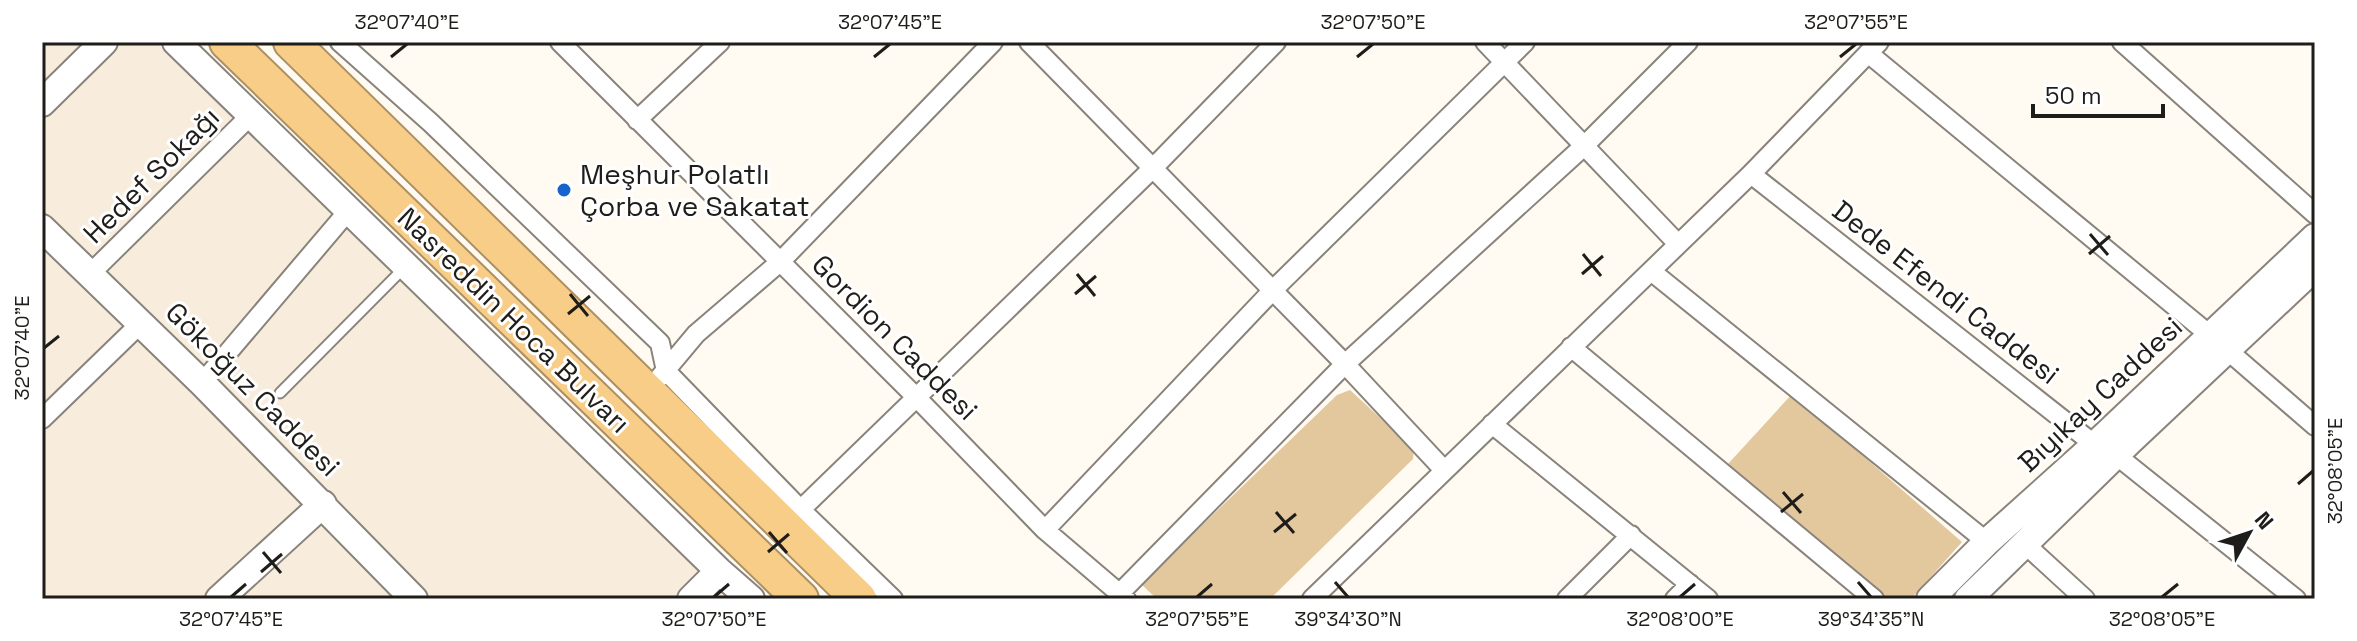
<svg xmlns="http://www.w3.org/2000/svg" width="2357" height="641" font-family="'Space Grotesk',sans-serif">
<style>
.built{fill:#f8eddd}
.green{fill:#e3c89e}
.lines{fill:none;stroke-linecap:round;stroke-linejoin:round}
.lane-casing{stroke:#89837b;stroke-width:13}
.street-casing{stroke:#89837b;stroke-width:22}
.secondary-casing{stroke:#89837b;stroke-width:30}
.highway-casing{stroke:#ac8f62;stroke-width:38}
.lane{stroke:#fff;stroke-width:9}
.street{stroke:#fff;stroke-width:18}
.secondary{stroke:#fff;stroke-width:26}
.highway{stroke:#f8cd88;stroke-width:34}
.ticks{fill:none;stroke:#1f1d1a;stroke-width:3}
.poi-dot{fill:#1663ce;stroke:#fff;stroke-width:3}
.labels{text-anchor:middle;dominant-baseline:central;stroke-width:6;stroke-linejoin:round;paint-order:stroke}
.poi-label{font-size:28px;fill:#1f1d1a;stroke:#fff;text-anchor:start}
.street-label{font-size:28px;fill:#1f1d1a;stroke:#fff}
.neatline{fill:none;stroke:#1f1d1a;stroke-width:3}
.ticks-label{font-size:20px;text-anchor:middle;fill:#1f1d1a}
</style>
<rect width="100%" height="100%" fill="#fffaf2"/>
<path class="built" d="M42,42H156L735,599H42Z"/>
<path class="green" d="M1350,390L1414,449L1413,459L1270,599H1157L1141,584L1337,395Z
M1792,394L1962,542L1911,599H1884L1728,464Z"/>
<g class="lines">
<defs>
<path id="lane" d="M280,393L404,268"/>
<path id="street" d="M340,42L431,123L660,343L666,371L801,510L893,599
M560,42L916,397L1045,530L1126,599
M1029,42L1345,364L1444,470
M1485,42L1678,244
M2122,42L2315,214
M1868,53L2211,336L2315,426
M637,120L720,42
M1751,174L2095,445L2116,455L2296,599
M1651,271L1987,542
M90,274L251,115
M1571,347L1874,599
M660,377L696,334L780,262L993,42
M202,383L349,210
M42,419L141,323
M1492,424L1708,599
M792,518L1153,168L1276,42
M1045,530L1273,290L1525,42
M2025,544L2085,599
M1119,594L1345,364L1584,146L1688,42
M1312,599L1751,174L1879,42
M1567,599L1631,535
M1675,599L1690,584"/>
<path id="secondary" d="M176,42L719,571L751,599
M42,103L104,42
M42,228L202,383L414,599
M219,599L323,504
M691,599L719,571
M1930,599L1987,542L2095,445L2315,237
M1968,599L2129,442L2315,267"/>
<path id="highway" d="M227,42L801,599
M291,42L859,599"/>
</defs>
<use href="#lane" class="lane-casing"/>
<use href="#street" class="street-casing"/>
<use href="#secondary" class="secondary-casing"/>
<use href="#highway" class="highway-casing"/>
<use href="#lane" class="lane"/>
<use href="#street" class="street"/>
<use href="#secondary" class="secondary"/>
<use href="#highway" class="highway"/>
</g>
<path class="ticks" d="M391,57L407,44M874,57L890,44M1357,57L1373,44M1840,57L1856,44M2090,234L2108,255M1583,254L1601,276M2089,254L2110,236M1077,274L1095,296M1582,274L1603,256M570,294L588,316M1075,294L1096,276M568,314L590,296M44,348L59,336M2298,484L2313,471M1783,492L1801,513M1276,512L1294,533M1781,512L1803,494M769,532L787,553M1274,532L1296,514M263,552L281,573M768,552L789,534M261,572L282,554M1335,582L1348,597M1858,582L1871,597M231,597L246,584M714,597L729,584M1197,597L1212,584M1680,597L1695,584M2162,597L2178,584"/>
<circle class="poi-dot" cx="564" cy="190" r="8"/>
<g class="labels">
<g class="poi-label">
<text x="580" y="174">Meşhur Polatlı<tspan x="580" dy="32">Çorba ve Sakatat</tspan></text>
</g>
<g class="street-label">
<text transform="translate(151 175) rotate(-45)">Hedef Sokağı</text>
<text transform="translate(1946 292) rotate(38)">Dede Efendi Caddesi</text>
<text transform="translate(514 320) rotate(44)">Nasreddin Hoca Bulvarı</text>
<text transform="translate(895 337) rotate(45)">Gordion Caddesi</text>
<text transform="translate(253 389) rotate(45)">Gökoğuz Caddesi</text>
<text transform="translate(2100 394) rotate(-43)">Bıyıkay Caddesi</text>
</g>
</g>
<rect width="2357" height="641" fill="none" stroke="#ffffff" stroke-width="88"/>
<g transform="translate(2249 533) rotate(50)" stroke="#ffffff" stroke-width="6" paint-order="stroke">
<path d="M0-6L14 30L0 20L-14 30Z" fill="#1f1d1a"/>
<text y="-12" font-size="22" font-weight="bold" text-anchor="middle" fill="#1f1d1a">N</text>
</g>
<path d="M2033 104v12h130v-12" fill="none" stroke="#1f1d1a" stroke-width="4"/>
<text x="2045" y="104" font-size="24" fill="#1f1d1a" stroke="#ffffff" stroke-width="6" paint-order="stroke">50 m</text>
<rect x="44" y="44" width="2269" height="553" class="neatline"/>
<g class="ticks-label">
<text x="407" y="29">32°07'40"E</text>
<text x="890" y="29">32°07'45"E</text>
<text x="1373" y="29">32°07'50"E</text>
<text x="1856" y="29">32°07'55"E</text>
<text transform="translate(22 348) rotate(-90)" y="7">32°07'40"E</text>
<text transform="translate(2335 471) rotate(-90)" y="7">32°08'05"E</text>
<text x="231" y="626">32°07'45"E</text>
<text x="714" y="626">32°07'50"E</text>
<text x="1197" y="626">32°07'55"E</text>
<text x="1348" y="626">39°34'30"N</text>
<text x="1680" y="626">32°08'00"E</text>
<text x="1871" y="626">39°34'35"N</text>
<text x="2162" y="626">32°08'05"E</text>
</g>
</svg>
